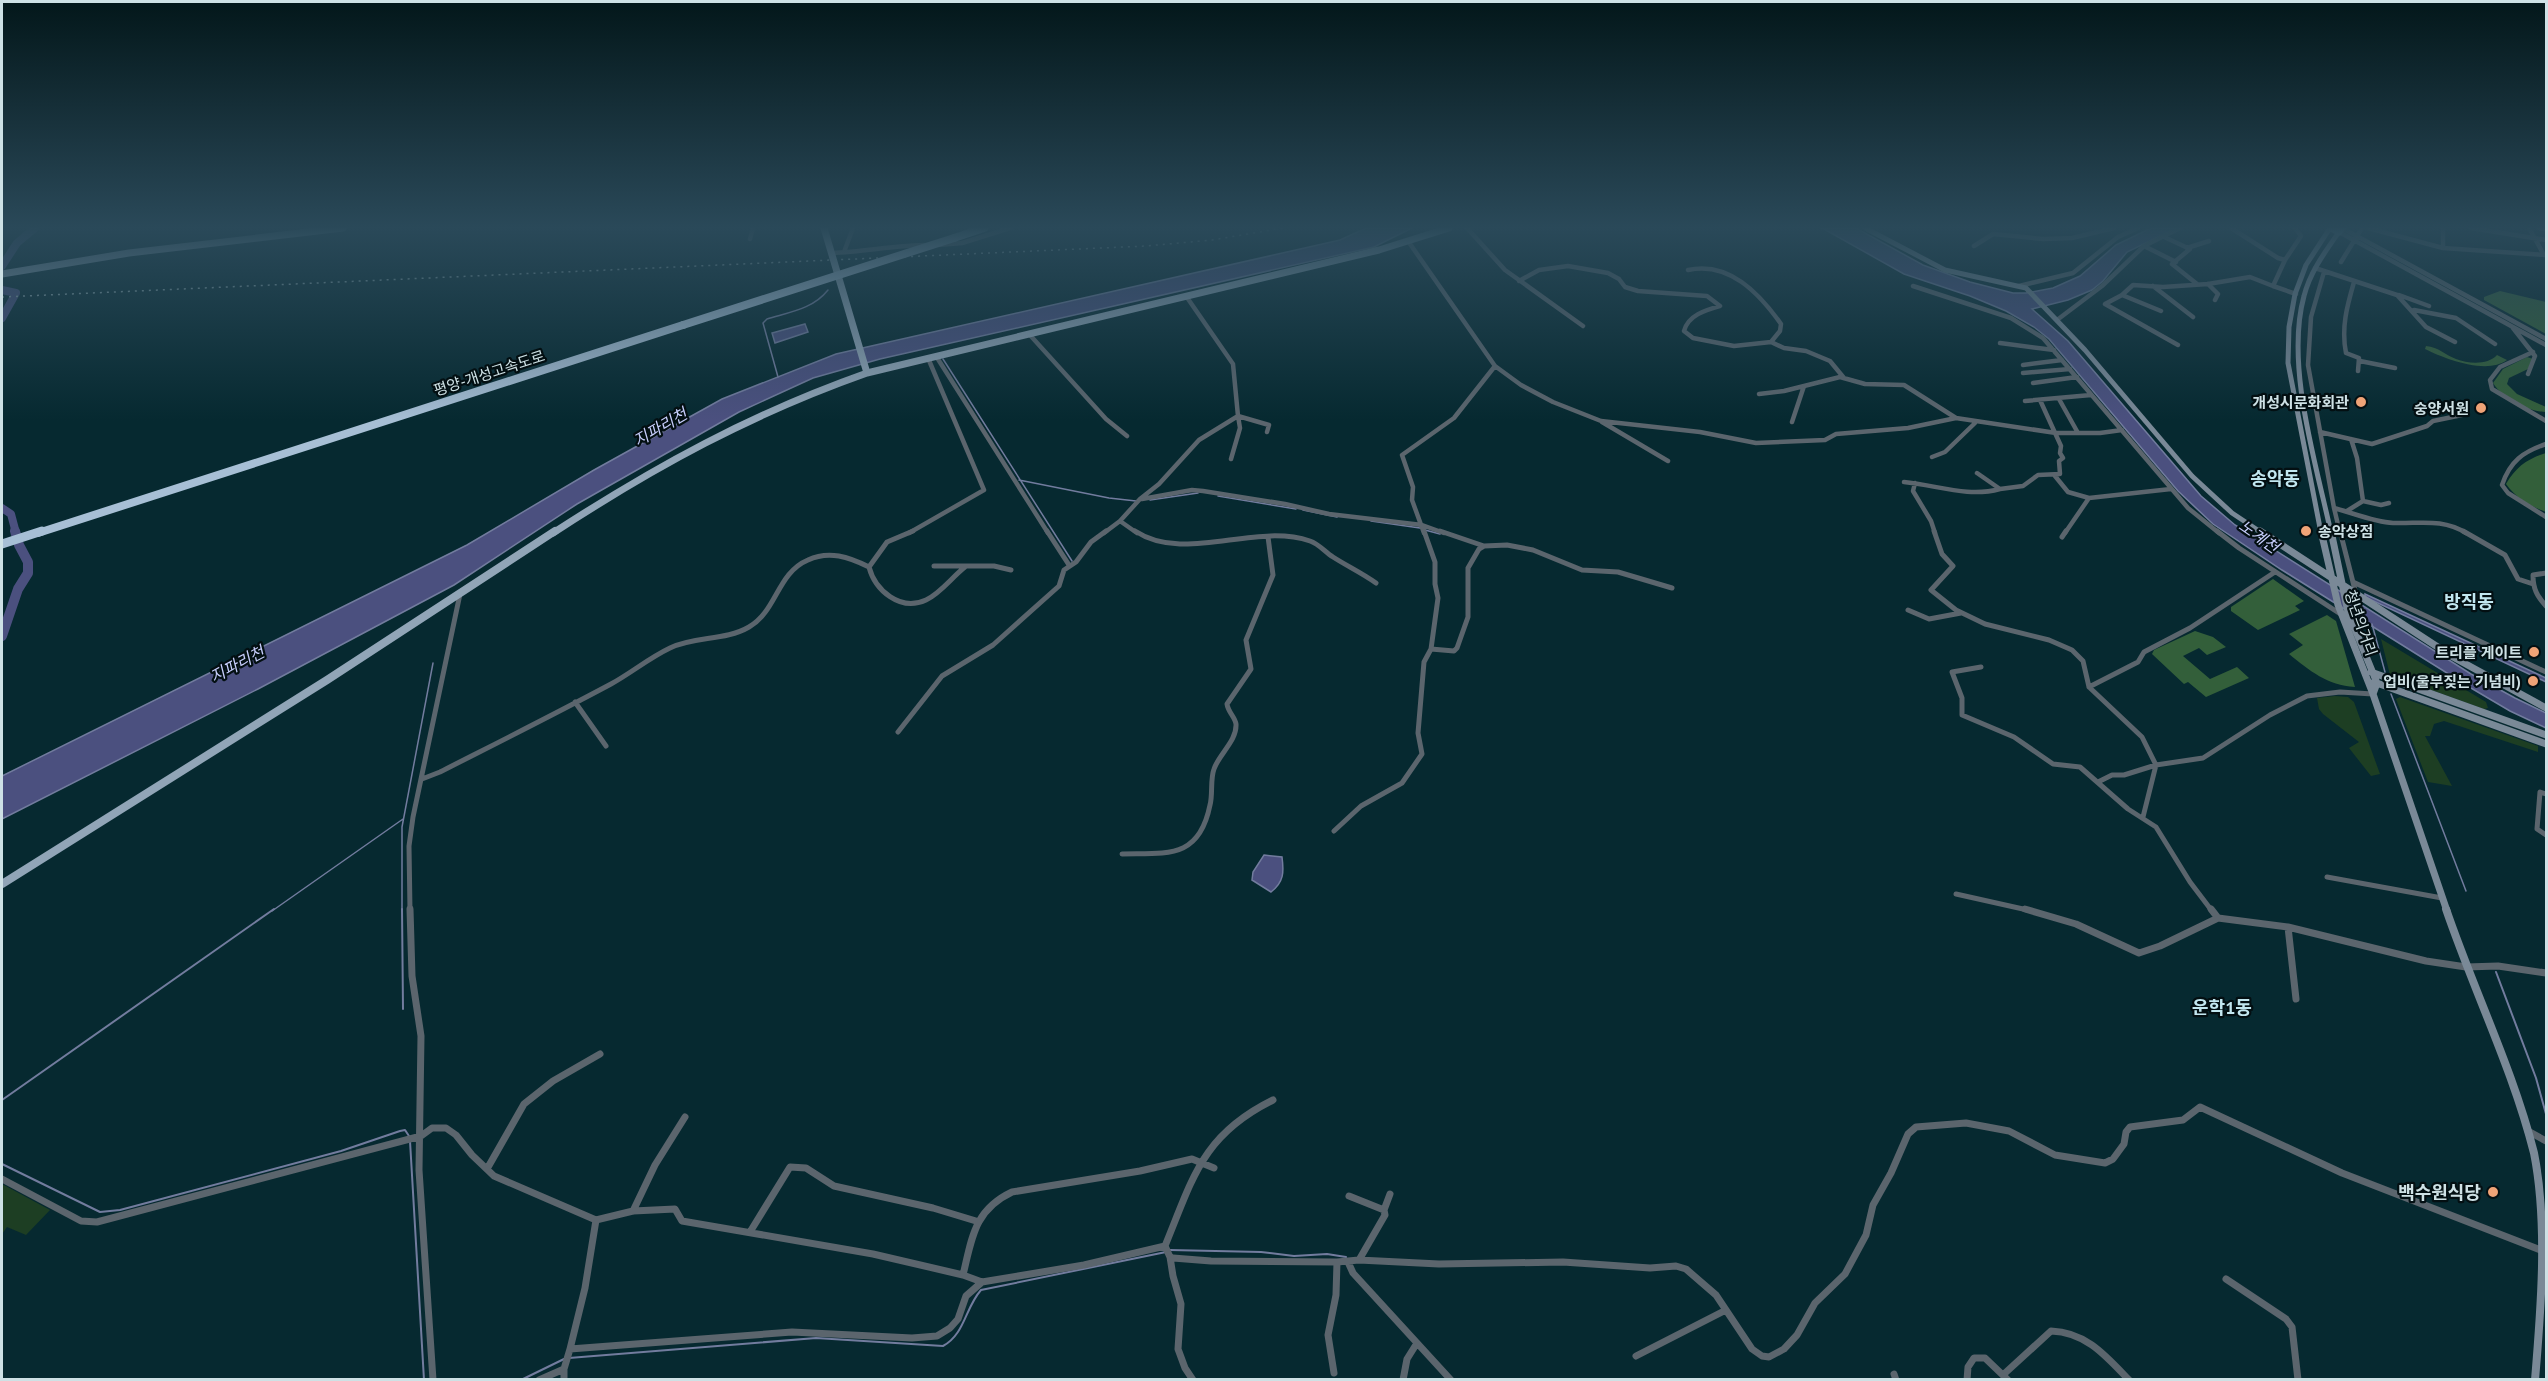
<svg xmlns="http://www.w3.org/2000/svg" width="2548" height="1381" font-family="'PT Sans','Noto Sans KR',sans-serif">
<style>
.green{fill:#1d3e23}
.forest{fill:#335f3a}
.water{fill:#4b507f;stroke:#727c9e;stroke-width:1.5}
.lines{fill:none;stroke-linecap:round;stroke-linejoin:round}
.stream-far1{stroke:#727c9e;stroke-width:1.5}
.stream{stroke:#727c9e;stroke-width:2}
.river-far1{stroke:#4b507f;stroke-width:8}
.river{stroke:#4b507f;stroke-width:10}
.street-far2{stroke:#5b656d;stroke-width:4.5}
.street-far1{stroke:#5b656d;stroke-width:5}
.street{stroke:#5b656d;stroke-width:7}
.secondary-far2{stroke:#7a8997;stroke-width:5}
.secondary-far1{stroke:#7a8997;stroke-width:7}
.secondary{stroke:#7a8997;stroke-width:8}
.primary-far1{stroke:#91a5b7;stroke-width:7}
.primary{stroke:#91a5b7;stroke-width:8}
.highway-far1{stroke:#a7bfd5;stroke-width:8}
.highway{stroke:#a7bfd5;stroke-width:9}
.rail{stroke:#93abb0;stroke-width:1.5;stroke-dasharray:2 5;stroke-linecap:butt}
.highway-bridge{stroke:#a7bfd5;stroke-width:8}
.poi-dot{fill:#efa377;stroke:#030f12;stroke-width:2}
.labels{text-anchor:middle;dominant-baseline:central;stroke-width:4.5;stroke-linejoin:round;paint-order:stroke}
.street-label{font-size:15px;fill:#cee1e5;stroke:#030f12}
.poi-label{font-size:15px;font-weight:bold;fill:#cee1e5;stroke:#030f12;text-anchor:end}
.water-label{font-size:16px;font-style:italic;fill:#c7cefc;stroke:#030f12}
.quarter-label{font-size:18px;font-weight:bold;fill:#c2e7f0;stroke:#030f12}
.near-poi-label{font-size:18px;font-weight:bold;fill:#cee1e5;stroke:#030f12;text-anchor:end}
</style>
<rect width="100%" height="100%" fill="#062930"/>
<path class="green" d="M2381,639L2486,702L2488,708L2484,709L2390,675Z
M2335,696L2348,697L2354,702L2380,774L2371,776L2349,748L2359,742L2323,714L2319,709L2317,698Z
M2400,697L2538,746V752L2444,721L2434,724L2430,736H2425L2452,786L2428,782L2396,699Z
M2,1184L50,1210L26,1235L7,1227L2,1234Z"/>
<path class="forest" d="M2500,291L2546,302V334L2484,300V297Z
M2426,346C2439,347 2445,355 2456,359C2469,364 2488,365 2497,355L2507,360C2487,375 2445,359 2425,349Z
M2527,357L2533,359L2528,369L2509,378L2507,384L2517,394L2546,407V412C2527,411 2504,400 2493,383L2503,369Z
M2546,453V512C2530,506 2516,498 2506,484C2516,467 2527,459 2546,453Z
M2273,579L2304,601L2295,606L2300,610L2258,630L2231,611V607Z
M2327,615L2336,621L2355,687C2327,685 2310,671 2289,654L2303,645L2289,634Z
M2195,631L2213,637L2226,647L2207,655L2199,648L2183,656L2210,679L2237,667L2249,678L2206,697L2188,682L2184,684L2152,654L2154,650Z"/>
<path class="water" d="M1366,228H1412L1374,247L880,359L813,378L739,412L577,504L454,585L258,689L2,819V776L467,545L594,470L722,399L836,354L1340,240Z
M1822,228H1856L1923,265L1970,282L2013,293H2026L2053,288L2080,276L2116,245L2147,230L2153,228H2177L2127,252L2103,281L2092,290L2068,300L2032,309L2068,341L2201,496L2235,525L2471,674L2515,698L2546,713V728L2510,711L2471,688L2282,570L2213,524L2178,491L2049,339L2034,327L2006,311L1970,296L1904,274Z
M805,324L808,332L775,343L772,333Z
M2365,594L2546,678V682L2365,597Z
M1264,855L1282,857C1284,872 1284,882 1271,892L1252,880L1253,872Z"/>
<g class="lines">
<path class="stream-far1" d="M943,359L1072,561
M778,377L763,323L767,319C790,312 813,309 828,290
M1019,480L1109,498L1136,501
M1218,496L1296,509
M1150,500L1198,493
M1303,510L1337,517
M1371,521L1420,528
M1425,530L1440,534
M2372,624L2385,672
M2391,694L2466,891
M272,911L403,819
M402,911V827L433,663"/>
<path class="stream" d="M402,909L403,1009
M2496,972L2536,1078L2546,1114
M2,1100L274,909
M410,1141L424,1380
M2,1164L100,1212L120,1210L341,1151L400,1131L405,1130L409,1136
M1170,1250L1261,1252L1294,1256L1327,1254L1346,1257
M569,1358L816,1338L943,1346C965,1334 965,1308 981,1290L1166,1252
M521,1380L564,1359"/>
<path class="river-far1" d="M2,266L17,243L35,228
M2,290L16,293L2,318
M2,508L11,514L16,533"/>
<path class="river" d="M2,636L18,589L28,573V562L19,545L15,531"/>
<path class="street-far2" d="M1467,228L1505,270L1583,326
M2231,228L2278,258L2285,260
M2295,228L2301,236L2285,260L2273,286L2296,294
M2342,228L2546,339
M2368,228L2443,248L2546,255
M2443,228V248
M2471,228L2546,240
M2529,228L2544,255
M2339,232L2546,345
M2162,236L2190,249L2172,264L2197,284
M750,239L753,228
M1408,241L1495,366L1521,385L1553,402L1601,421L1700,432L1756,443L1825,440L1836,434L1908,428L1956,418L2056,433H2100L2122,430
M938,245L962,243L1010,228
M1974,246L1993,234L2043,239L2072,238L2114,228
M2144,246L2176,262
M2187,248L2209,241
M844,252L853,228
M832,253C864,252 896,245 928,245
M2341,262L2362,228
M2315,268L2397,295L2426,327L2455,342
M1688,270C1729,261 1759,293 1781,324L1780,331L1771,342
M2324,272L2311,317L2308,365L2334,508C2353,513 2374,522 2393,523C2420,524 2442,518 2466,533
M1519,281L1539,270L1568,266L1608,273L1619,279L1625,287L1638,291L1707,296L1720,306C1706,310 1688,315 1684,331L1693,338L1734,346L1771,342L1784,348L1806,351L1830,361L1844,378
M2354,282C2347,306 2341,328 2346,353L2359,358L2358,371
M2208,284L2218,294L2215,300
M1913,286L2011,318L2043,338L2188,508L2219,533
M2019,286L2073,273L2118,237L2138,228
M2153,286L2193,317
M2122,295L2161,311
M2399,295L2429,306
M2414,310L2456,318L2495,344
M2057,320L2102,286L2144,246L2180,228
M2513,328L2535,356L2528,374
M1029,334L1106,419L1127,436
M2000,343L2054,350
M2178,345L2105,304L2122,295L2133,285L2163,287L2208,284L2250,277L2273,286
M2533,352L2500,367L2490,380L2492,389L2546,421
M936,356L1048,533
M2360,361L2395,368
M2023,365L2062,360
M2023,373L2070,369
M2033,383L2077,377
M1759,394L1784,391L1840,377L1865,384L1904,385L1956,418
M2059,399L2078,433
M2025,401L2091,395
M1602,422L1668,461
M1792,422L1804,386
M2320,432L2372,444L2427,426L2433,421L2462,415
M2546,444C2523,452 2510,461 2502,485L2508,493L2546,517
M1932,457L1945,452L1975,423
M1231,459L1240,428L1238,416L1269,425L1267,432
M1977,473L2000,489L2023,486L2038,475L2060,474L2059,461L2063,458L2060,453L2061,446L2040,400
M2055,476L2068,492L2089,498
M1904,482C1937,485 1967,498 2000,489
M1915,483L1913,491L1931,521L1935,533
M1142,499L1192,490L1203,491L1285,504L1329,514L1422,525L1444,533
M2363,501L2381,505L2389,503
M2334,508L2340,533
M2347,511L2363,501L2357,458L2351,439
M1120,521L1137,533
M909,533L984,490L928,358
M1104,533L1120,521L1140,499L1159,484L1199,440L1238,416L1233,364L1186,296
M1424,533L1412,500L1413,487L1402,455L1454,418L1495,366
M2065,533L2089,498L2171,489"/>
<path class="street-far1" d="M913,531L887,542L869,567C875,590 900,612 926,600C941,593 952,577 965,567
M1047,531L1069,565
M1135,531C1185,564 1254,522 1310,541C1319,544 1325,552 1333,557C1347,566 1362,573 1376,583
M1440,531L1484,546
M1934,531L1942,554L1953,566L1931,590L1956,610L1985,624L2049,640L2072,650L2083,661L2089,687L2142,737L2156,765L2143,817
M2217,531L2239,548L2342,615
M2340,531L2356,594
M2463,531L2505,555L2518,579L2533,584
M2062,537L2066,531
M934,566H994L1011,570
M2546,573L2533,575C2533,589 2537,596 2546,606
M2353,582L2546,672
M1908,610L1929,619L1961,613
M1431,649L1454,651L1457,648L1468,617V568L1479,549L1484,546L1507,545L1533,550L1582,570L1618,572L1672,588
M1981,667L1952,672L1962,698V715L2014,737L2053,764L2080,767L2128,809L2156,827L2190,882L2212,911
M2089,687L2138,662L2144,652L2190,628L2275,572
M575,702L606,746
M898,732L942,676L993,645L1059,586L1064,570L1076,562L1091,542L1106,531
M422,779L440,772C497,743 555,714 611,684C631,673 649,658 670,648C695,636 725,641 749,627C777,611 777,573 808,560C829,550 849,557 869,567
M2098,782L2112,775H2124L2156,765L2203,758L2270,715L2307,696L2340,692L2373,694
M2546,794L2540,792L2537,829L2546,835
M1334,831L1361,806L1402,783L1422,754L1418,733L1424,662L1431,649L1438,598L1435,584V562L1424,531
M1122,854C1166,853 1199,860 1210,805C1213,794 1210,780 1214,769C1219,754 1237,741 1236,724C1235,717 1228,712 1227,704L1251,669L1246,640L1273,575L1268,537
M2327,877L2442,898
M1956,894L2032,911
M410,911L409,846L413,817L460,594"/>
<path class="street" d="M410,909L412,976L421,1036L419,1170L433,1380
M2025,909L2076,924L2139,953L2160,946L2218,918L2288,927L2426,961L2466,967L2498,966L2546,973
M2211,909L2218,918
M2288,927L2296,999
M2528,1131L2546,1141
M487,1169L524,1104L553,1081L600,1054
M2,1179L81,1221L97,1222L421,1136L432,1128H446L456,1135L472,1155L494,1176L596,1220L633,1211L675,1209L682,1221L873,1254L963,1275L982,1282L1084,1265L1165,1246
M1349,1196L1384,1210L1385,1215L1359,1260
M1384,1210L1390,1194
M633,1211L655,1165L685,1117
M750,1232L790,1167L806,1168L834,1186L933,1208L976,1221
M1165,1246C1193,1178 1202,1135 1273,1100
M1165,1246L1170,1257L1173,1276L1181,1304L1178,1349L1185,1368L1193,1380
M1173,1258L1211,1261L1337,1262
M1348,1262L1353,1273L1451,1380
M963,1275C972,1238 974,1210 1012,1192L1140,1171L1192,1159L1214,1168
M2226,1279L2286,1319L2292,1327L2298,1380
M570,1349L585,1288L596,1220
M1636,1356L1726,1310
M564,1369V1380
M1334,1373L1328,1335L1336,1295L1337,1262L1359,1260L1439,1264L1563,1262L1650,1268L1676,1266L1686,1269L1716,1295L1752,1349L1762,1356L1769,1357L1784,1349L1797,1335L1815,1303L1845,1274L1866,1235L1873,1205L1891,1173L1908,1134L1916,1127L1966,1123L2009,1131L2055,1155L2105,1163L2113,1159L2124,1144L2126,1132L2130,1127L2183,1120L2200,1107L2342,1173L2543,1251
M1894,1374L1896,1380
M2004,1374L2051,1331C2086,1332 2106,1356 2129,1380
M539,1380L564,1369L570,1349L792,1332L912,1338L937,1336L950,1328L958,1319L966,1296L982,1282
M1403,1380L1407,1359L1417,1343
M1967,1380L1968,1367L1974,1358H1985L2008,1380"/>
<path class="secondary-far2" d="M1865,228L1945,270L2026,288L2085,350L2192,476L2232,513L2262,533
M2540,228L2546,229
M2321,533L2288,363L2289,327L2295,294L2306,265L2330,228
M2331,533C2316,463 2285,365 2304,296C2310,272 2325,252 2339,232"/>
<path class="secondary-far1" d="M2260,531L2453,657L2546,708
M2321,531L2338,605L2373,694L2447,911
M2331,531L2348,612L2377,683L2373,694
M2371,672L2546,735
M2374,682L2546,744"/>
<path class="secondary" d="M2446,909C2474,991 2513,1070 2534,1153C2548,1223 2541,1309 2535,1380"/>
<path class="primary-far1" d="M824,228L867,373
M2331,228L2339,232L2342,228
M2,274L129,253L343,228
M553,533C656,466 751,414 867,373L1379,250L1449,228"/>
<path class="primary" d="M2,884L327,680L555,531"/>
<path class="highway-far1" d="M954,238L984,228
M38,533L683,325"/>
<path class="highway" d="M2,544L42,531"/>
<path class="rail" d="M2,297L1146,246L1212,240L1283,228"/>
<path class="highway-bridge" d="M683,325L954,238"/>
</g>
<linearGradient id="sky" x2="0" y2="1"><stop stop-color="#03171a"/><stop offset="0.54" stop-color="#2a4959"/><stop offset="1" stop-color="#2a4959" stop-opacity="0"/></linearGradient>
<rect width="2548" height="421" fill="url(#sky)"/>
<g class="poi-dot">
<circle cx="2361" cy="402" r="6"/>
<circle cx="2481" cy="408" r="6"/>
<circle cx="2306" cy="531" r="6"/>
<circle cx="2534" cy="652" r="6"/>
<circle cx="2533" cy="681" r="6"/>
<circle cx="2493" cy="1192" r="6"/>
</g>
<g class="labels">
<g class="street-label">
<text transform="translate(489 373) rotate(-18)">평양-개성고속도로</text>
<text transform="translate(2361 623) rotate(71)">청년의거리</text>
</g>
<g class="poi-label">
<text x="2349" y="402">개성시문화회관</text>
<text x="2469" y="408">숭양서원</text>
<text x="2318" y="531" text-anchor="start">송악상점</text>
<text x="2522" y="652">트리플 게이트</text>
<text x="2521" y="681">업비(울부짖는 기념비)</text>
</g>
<g class="water-label">
<text transform="translate(660 427) rotate(-30)">지파리천</text>
<text transform="translate(2259 536) rotate(35)">노계천</text>
<text transform="translate(237 664) rotate(-28)">지파리천</text>
</g>
<g class="quarter-label">
<text x="2275" y="478">송악동</text>
<text x="2469" y="601">방직동</text>
<text x="2222" y="1007">운학1동</text>
</g>
<g class="near-poi-label">
<text x="2481" y="1192">백수원식당</text>
</g>
</g>
<rect width="2548" height="1381" fill="none" stroke="#cee1e5" stroke-width="6"/>
</svg>
